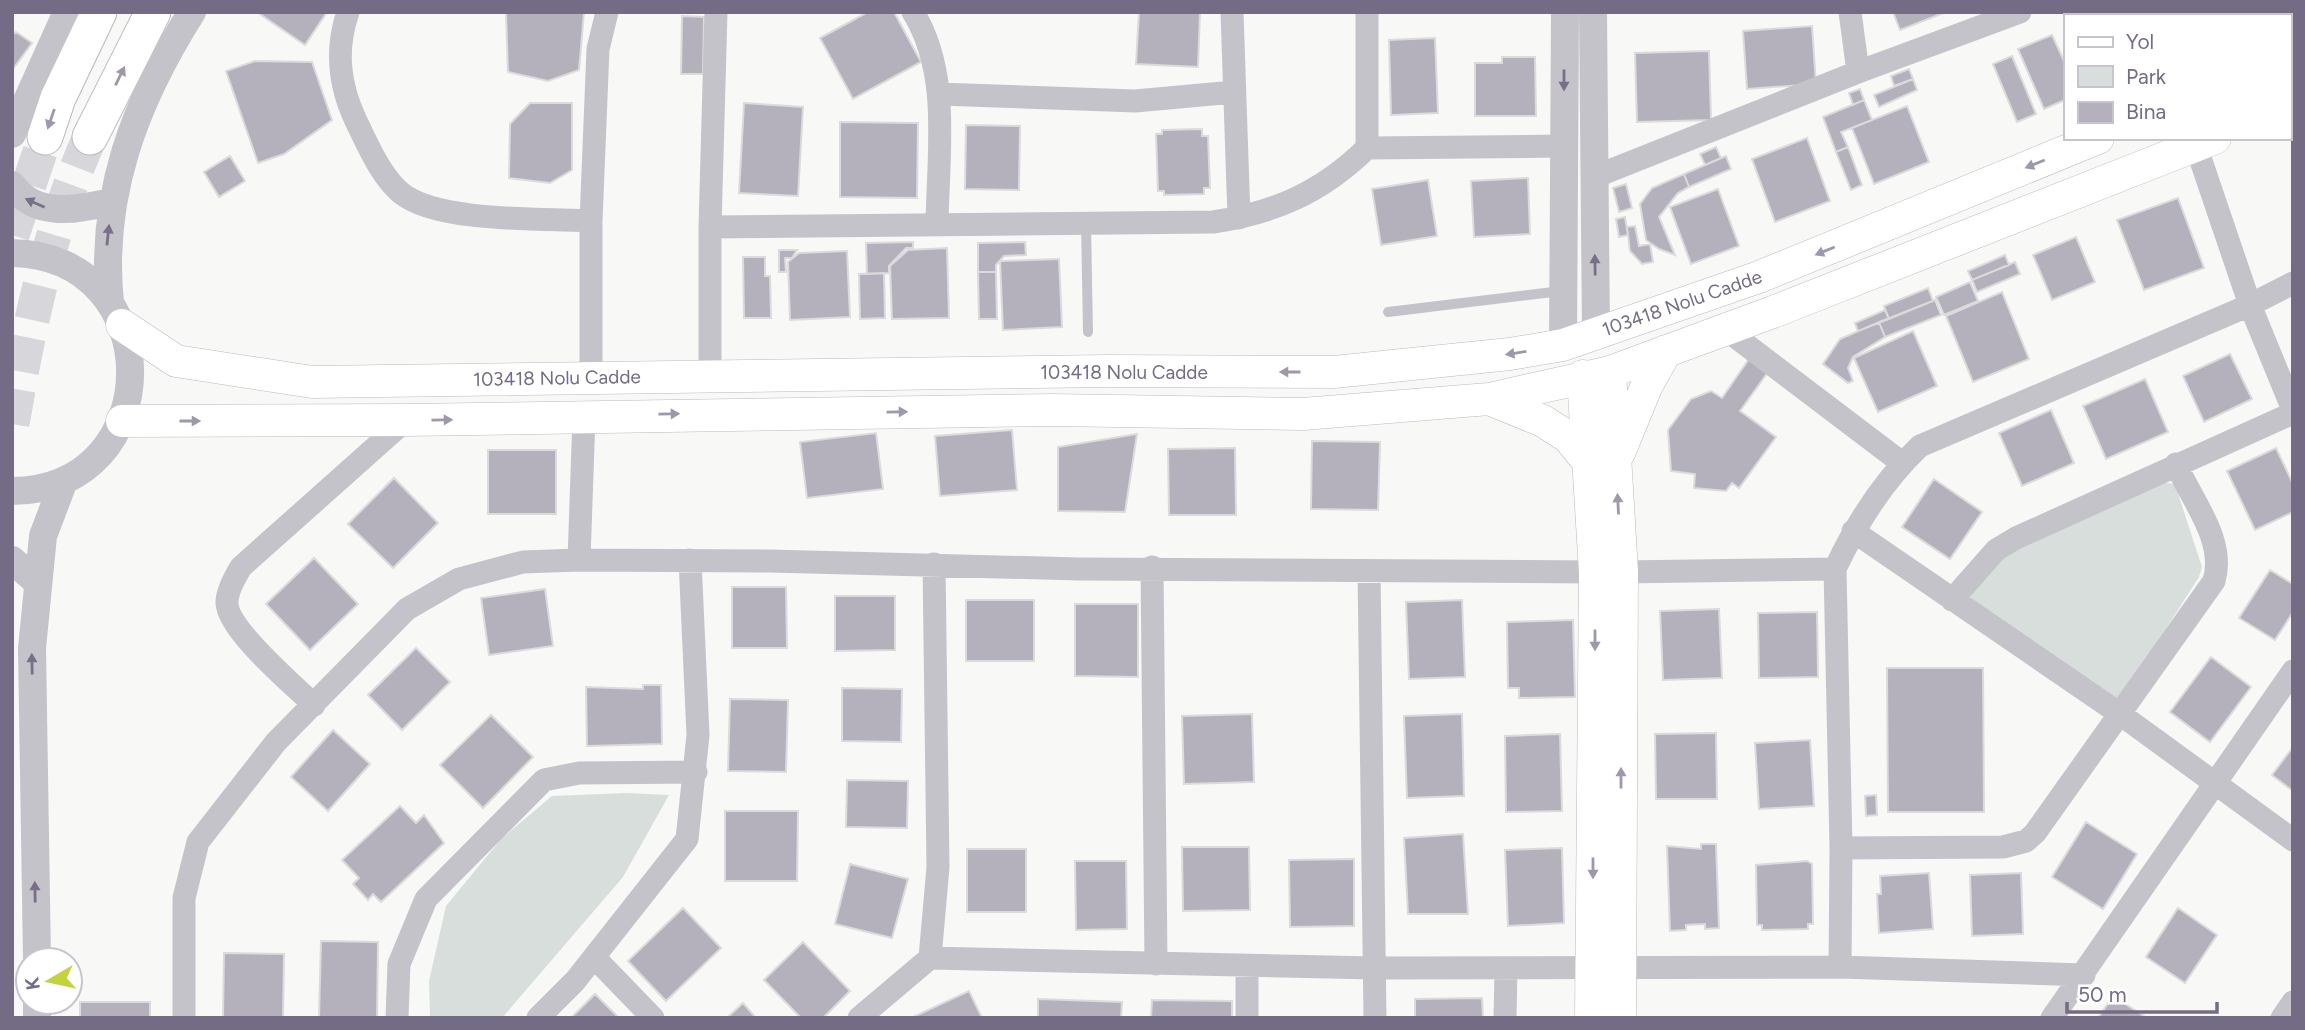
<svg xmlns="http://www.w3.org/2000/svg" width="2305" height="1030" font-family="Figtree,sans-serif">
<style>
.green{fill:#d7dedb}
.building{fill:#b4b1bc;stroke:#dadbda;stroke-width:2}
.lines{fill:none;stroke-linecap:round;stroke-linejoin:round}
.primary-tunnel{stroke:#d7d6da;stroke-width:35;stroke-dasharray:35 18;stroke-linecap:butt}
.secondary-casing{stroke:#bbb8c0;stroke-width:33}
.primary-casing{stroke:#b9b7be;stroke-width:37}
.service{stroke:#c5c3ca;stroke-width:10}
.minor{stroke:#c5c3ca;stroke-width:23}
.tertiary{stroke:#c5c3ca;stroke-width:28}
.secondary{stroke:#fff;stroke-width:32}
.primary{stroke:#fff;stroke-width:35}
.oneway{fill:#9e98aa}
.oneway2{fill:#787088}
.labels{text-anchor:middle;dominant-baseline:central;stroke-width:7;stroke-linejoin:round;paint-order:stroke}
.street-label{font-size:19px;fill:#746c85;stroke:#fff}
</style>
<rect width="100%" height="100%" fill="#f8f9f7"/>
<path class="green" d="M2159,482L2175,484L2202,567L2199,577L2129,686L2114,704L1970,606L1968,594L2009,551Z
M626,793L669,795L623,877L502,1018H430L429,981L446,906L501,839L552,796Z"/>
<path class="building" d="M257,12H327L305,45Z
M584,12L579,70L548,81L508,72L506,12Z
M868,12H894L921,62L853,99L820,38Z
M1139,12H1200L1198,67L1136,64Z
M1893,12H1946L1900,30Z
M2134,12H2178L2180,16H2126Z
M2224,12H2278L2270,16H2225Z
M682,16L704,17L703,74H681Z
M1812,26L1816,84L1747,89L1743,31Z
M16,32L32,43L13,69L12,35Z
M2052,35L2065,63V100L2044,109L2018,49Z
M1435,38L1438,113L1391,115L1389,40Z
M1709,51L1711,120L1637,122L1635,53Z
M2012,56L2036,114L2017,122L1993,64Z
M1502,57H1535L1536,116H1475V63H1502Z
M255,61L312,62L332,120L284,154L258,163L226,71Z
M1909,69L1913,79L1894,86L1891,76Z
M1913,79L1917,90L1879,107L1874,95Z
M1860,89L1864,100L1853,105L1849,93Z
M1864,100L1872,120L1841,132L1848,147L1836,152L1823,117Z
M530,103H572V170L550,183L509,178L510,124Z
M744,103L803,107L798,196L739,193Z
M1907,106L1929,162L1874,184L1852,128Z
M840,122L918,123L917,198L840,197Z
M966,125L1020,126L1019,190L965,189Z
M1202,129V136H1208L1210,188H1204V194L1164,195V191H1158L1156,134H1162V130Z
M1807,138L1830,201L1775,222L1752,159Z
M1716,147L1721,158L1705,165L1700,154Z
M1848,147L1862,185L1851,190L1836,152Z
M230,156L245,181L219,197L204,172Z
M1726,156L1731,169L1689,187L1684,174Z
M1684,174L1689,187L1678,193L1659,217L1675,255L1659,249L1646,240L1640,204L1652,188Z
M1528,178L1530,234L1474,237L1471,181Z
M1428,180L1437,236L1381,245L1372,189Z
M1626,184L1632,208L1619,212L1613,188Z
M1718,189L1739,246L1691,264L1670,207Z
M2178,198L2204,268L2144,290L2117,220Z
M1625,217L1628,235L1619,237L1616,219Z
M1635,226L1639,246L1650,244L1653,262L1642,264L1630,251L1627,227Z
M2076,237L2095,282L2052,300L2033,255Z
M913,242V248H906L889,266V273L867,274L866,243Z
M1025,242L1026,255L1004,256L996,265V272H978V243Z
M947,248L949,318L892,319L890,266L908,250Z
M779,250H797L792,258H785L786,272H779Z
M847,251L850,317L790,320L788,262L799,253Z
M2005,255L2009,265L1972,280L1968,271Z
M743,257H765V276H770L771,318H744Z
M1059,259L1062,327L1003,330L1000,261Z
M2015,262L2020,274L1977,292L1972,280Z
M978,272H996L997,319H979Z
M884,273L885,318L860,319L859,274Z
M1970,282L1978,301L1944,315L1936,297Z
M1928,288L1933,301L1889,319L1884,306Z
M2002,292L2029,359L1973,382L1946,316Z
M1935,300L1941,315L1885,337L1879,322Z
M1885,310L1889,319L1858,331L1855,323Z
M1879,322L1885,337L1853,357L1848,368L1853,381L1848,383L1823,364L1840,339Z
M1913,331L1937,386L1878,412L1854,358Z
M2230,354L2252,399L2204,422L2183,376Z
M1749,359L1768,372L1740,411L1776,437L1739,488L1732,483L1726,491L1694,488L1695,474L1671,471L1668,430L1691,399L1711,391L1722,398Z
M2145,379L2168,432L2106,459L2083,406Z
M2051,410L2074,463L2022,486L1999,433Z
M1012,430L1017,490L940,496L935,436Z
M876,433L883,489L807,498L800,442Z
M1137,434L1125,512L1058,511V447Z
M1312,441L1380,442L1378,510L1311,509Z
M1235,448L1236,515H1169L1168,449Z
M2276,448L2293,484V512L2255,530L2227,471Z
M488,450H556V514H488Z
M394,478L438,523L393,568L348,524Z
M1934,479L1982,512L1950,559L1902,527Z
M314,558L358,604L310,650L266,604Z
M2270,570L2293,584V612L2275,640L2239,618Z
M732,587H786L787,648H732Z
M545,589L553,646L489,655L481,598Z
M835,596H895V650L835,651Z
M966,600H1034V661H966Z
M1462,600L1465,677L1409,679L1406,602Z
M1075,604H1138V677L1075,676Z
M1719,609L1722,678L1663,680L1660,611Z
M1817,612L1818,677L1759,678L1758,613Z
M1573,620L1575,697L1519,698V688H1508L1507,622Z
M416,648L450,682L402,730L368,695Z
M2211,657L2251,687L2210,742L2170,712Z
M1887,668H1983L1984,812H1888Z
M643,685H661L662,744L587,746L586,687L643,689Z
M842,688L902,689L901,742L842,741Z
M730,699L788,700L786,772L728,771Z
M1252,714L1254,782L1184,784L1182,716Z
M1462,714L1464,796L1407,798L1404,716Z
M491,715L533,757L483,808L440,765Z
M333,730L370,764L328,811L291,777Z
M1716,733L1717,799H1656L1655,734Z
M1560,734L1562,811L1506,812L1505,736Z
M1810,740L1814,806L1759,809L1755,743Z
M2293,747V791L2272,775Z
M847,780L908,781L907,828L846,827Z
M1876,795L1877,815L1866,816L1865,796Z
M400,806L416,823L424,815L444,843L381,902L373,894L368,900L353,884L359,878L342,860Z
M725,811H798L797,881H725Z
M2086,822L2137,854L2103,909L2052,877Z
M1463,834L1468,914H1408L1404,838Z
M1701,844H1716L1719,928L1705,929V924L1686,925V930L1670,931L1667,846L1701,849Z
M1182,847H1249L1250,910L1183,911Z
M1562,848L1564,923L1508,926L1505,850Z
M967,849H1026V912H967Z
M1354,859V926L1290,927L1289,860Z
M1075,861H1126L1127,929L1076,930Z
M1807,861L1812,864L1813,924H1808V929L1762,930V925H1757L1756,865Z
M850,864L908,879L892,938L835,924Z
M1929,873L1933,929L1879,933L1877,894H1881L1880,876Z
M2021,873L2023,934L1972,936L1970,875Z
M683,908L721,948L666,1001L628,961Z
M2178,908L2217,935L2185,983L2146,957Z
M321,941L378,942L377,1018H319Z
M803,942L850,991L823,1018H801L764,980Z
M224,953L284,954L283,1018H223Z
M969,991L982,1018H911Z
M595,994L619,1018H571Z
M2113,996L2147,1018H2098Z
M1482,998L1483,1018H1415V999Z
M1038,999L1122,1002L1121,1018H1038Z
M1152,1000L1232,1001V1018H1151Z
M80,1002H150V1018H80Z
M743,1003L756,1018H727Z"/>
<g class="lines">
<path class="primary-tunnel" d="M12,235L45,137
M12,424C29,325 49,229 90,137"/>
<defs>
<path id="secondary" d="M2289,60L2293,59
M2289,107L2293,106
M122,325L176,361L312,382L1108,371L1334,372L1510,354L1563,345L1759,277L2098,138
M1610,372L1622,572L1620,1018
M1583,376L1595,572L1591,1018
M1489,399L1543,421L1568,437L1590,464
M122,421L406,420L1053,410L1303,414L1489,399L1610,372L1773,312L2215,138
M1619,453L1647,385L1666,351"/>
<path id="primary" d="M45,137L58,98L99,12
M90,137L153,12"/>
</defs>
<use href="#secondary" class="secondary-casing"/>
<use href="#primary" class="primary-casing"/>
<path class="service" d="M1086,223L1088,332
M1388,312L1561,291"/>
<path class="minor" d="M348,12C335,50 339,85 356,121C368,145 380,175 401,193C438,223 543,218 591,221
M913,12C951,73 938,154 937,223
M1232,12L1239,218
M1850,12L1858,72
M2180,12L2182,16
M939,94L1135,101L1234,92
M2196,146L2250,305L2293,410
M1367,148V12
M1594,177L1858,72L2020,12
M710,227L1213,222C1275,213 1322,192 1367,148L1564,146
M1724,328L1902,463
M710,376V227L716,12
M591,377V221L598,49L607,12
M1853,531L2120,714L2293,840
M579,560L584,416
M1152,567L1156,964
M1369,571L1375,1018
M1622,572L1835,569
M1952,600L1996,550L2016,538L2293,413
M314,705C295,686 226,629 227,602C227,591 235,577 241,567L406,420
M1841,848L2003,847L2026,841L2035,833L2214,581C2226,540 2192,501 2176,464
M594,957L653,1018
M930,958L938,867L934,564
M1840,967L1841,848L1835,569C1856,524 1884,480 1920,446L2250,305L2293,283
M184,1018V898L198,842L276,742L407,609L459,579L523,562L579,560L770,561L1079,569L1595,572
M397,1018L399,964L426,899L544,780L579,773L696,772
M538,1018L575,981L687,839L698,735L690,560
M859,1018L930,958L1375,968L1840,967L2084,975
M1247,1018V966
M1505,1018L1506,969
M2052,1018L2293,671
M2282,1018L2293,1002"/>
<path class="tertiary" d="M1593,12L1596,334
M12,134L67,12
M12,185C36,219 77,209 112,202
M12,253C170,256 169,490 12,491
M110,303C99,196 135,102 192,12
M1563,345L1565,12
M12,560L37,582
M37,960L32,648L43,536L63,483
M37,1002V1018"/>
<use href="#secondary" class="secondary"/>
<use href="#primary" class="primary"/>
</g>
<defs><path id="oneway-solid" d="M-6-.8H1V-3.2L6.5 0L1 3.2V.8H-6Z" transform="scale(1.75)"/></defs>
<g class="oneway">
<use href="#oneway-solid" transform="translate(120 76) rotate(-64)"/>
<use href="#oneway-solid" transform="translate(51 119) rotate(109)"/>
<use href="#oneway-solid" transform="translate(2035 164) rotate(158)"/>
<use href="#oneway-solid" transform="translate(1825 251) rotate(158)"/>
<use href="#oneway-solid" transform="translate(1516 353) rotate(171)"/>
<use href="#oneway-solid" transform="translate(1290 372) rotate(-180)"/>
<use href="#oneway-solid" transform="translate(897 412) rotate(-1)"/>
<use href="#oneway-solid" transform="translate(669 414) rotate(-1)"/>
<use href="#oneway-solid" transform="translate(442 420) rotate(-1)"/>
<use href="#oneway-solid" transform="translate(190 421)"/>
<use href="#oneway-solid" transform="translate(1618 504) rotate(-93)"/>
<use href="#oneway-solid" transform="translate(1595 640) rotate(90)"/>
<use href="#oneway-solid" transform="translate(1621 778) rotate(-90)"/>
<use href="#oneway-solid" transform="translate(1593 868) rotate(90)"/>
</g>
<g class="oneway2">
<use href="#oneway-solid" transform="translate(1564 80) rotate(90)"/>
<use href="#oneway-solid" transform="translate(35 203) rotate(-156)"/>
<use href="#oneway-solid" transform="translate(108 235) rotate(-84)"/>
<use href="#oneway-solid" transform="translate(1595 265) rotate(-91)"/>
<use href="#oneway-solid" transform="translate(32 664) rotate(-91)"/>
<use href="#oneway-solid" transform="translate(35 892) rotate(-91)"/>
</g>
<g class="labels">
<g class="street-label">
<text transform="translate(1682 303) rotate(-19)">103418 Nolu Cadde</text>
<text x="1124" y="372">103418 Nolu Cadde</text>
<text transform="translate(557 378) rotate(-1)">103418 Nolu Cadde</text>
</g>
</g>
<rect width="2305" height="1030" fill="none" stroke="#746c85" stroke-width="28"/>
<rect x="2064" y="14" width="228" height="126" fill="#ffffff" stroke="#c7c4ce" stroke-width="2"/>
<rect x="2078" y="37" width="35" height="10" fill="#ffffff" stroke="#c7c4ce" stroke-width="2"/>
<text x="2126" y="49" font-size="21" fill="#746c85">Yol</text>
<rect x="2078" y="66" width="35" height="21" fill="#d7dedb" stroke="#c7c4ce" stroke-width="2"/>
<text x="2126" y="84" font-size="21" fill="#746c85">Park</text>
<rect x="2078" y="102" width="35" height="21" fill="#b4b1bc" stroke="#c7c4ce" stroke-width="2"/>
<text x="2126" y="119" font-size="21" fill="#746c85">Bina</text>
<g transform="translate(49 981) rotate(261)"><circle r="33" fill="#ffffff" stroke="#c7c4ce" stroke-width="2"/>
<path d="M0-5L12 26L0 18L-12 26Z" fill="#c3d23e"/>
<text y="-10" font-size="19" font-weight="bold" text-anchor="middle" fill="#746c85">K</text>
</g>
<path d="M2067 1002v10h150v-10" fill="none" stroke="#746c85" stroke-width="3.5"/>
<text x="2078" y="1002" font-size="21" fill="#746c85" stroke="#ffffff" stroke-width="5" paint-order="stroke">50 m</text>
</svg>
